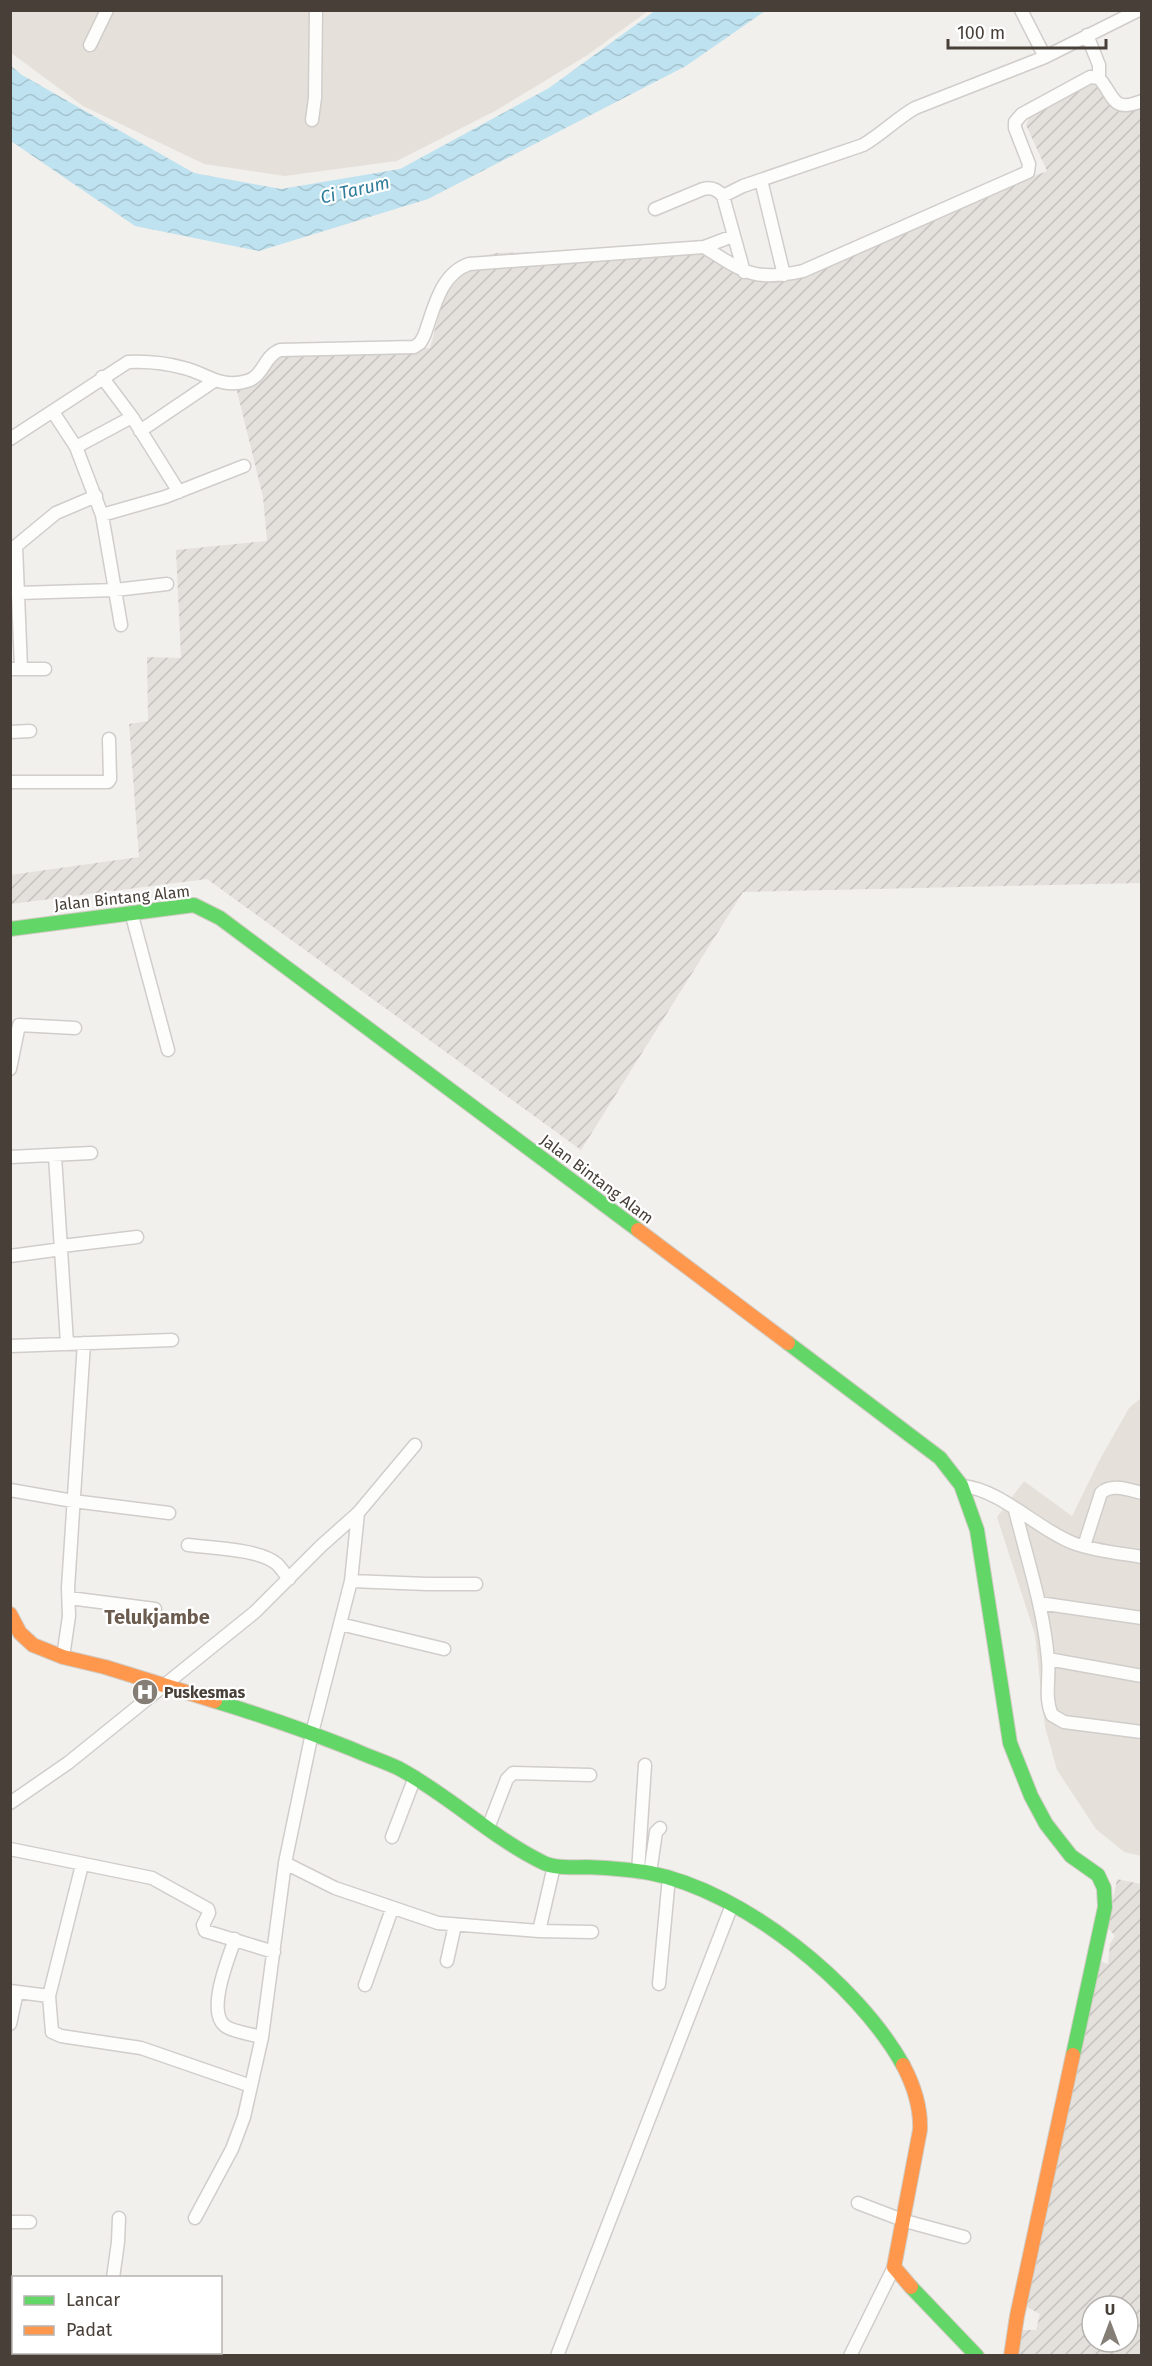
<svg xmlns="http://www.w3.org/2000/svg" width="1152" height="2366" font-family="'Fira Sans',sans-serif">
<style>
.residential{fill:#e5e1da}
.industrial{fill:url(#industrial-furrows);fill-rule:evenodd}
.water{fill:url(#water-waves)}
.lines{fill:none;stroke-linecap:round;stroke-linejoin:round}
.street-casing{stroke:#d0cdca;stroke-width:15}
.fast-casing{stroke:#d1ccc4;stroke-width:16}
.slow-casing{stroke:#d1ccc4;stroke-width:16}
.street{stroke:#fdfdfc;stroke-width:12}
.fast{stroke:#63d668;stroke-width:14}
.slow{stroke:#ff974d;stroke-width:14}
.labels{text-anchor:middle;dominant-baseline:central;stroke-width:4.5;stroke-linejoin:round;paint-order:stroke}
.street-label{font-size:16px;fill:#484038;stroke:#fff}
.poi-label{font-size:16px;font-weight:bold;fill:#484038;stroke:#fff;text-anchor:start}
.water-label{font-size:18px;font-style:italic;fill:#2d7c9c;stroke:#fff}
.quarter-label{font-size:20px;font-weight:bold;fill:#6b5c4f;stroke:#fff}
</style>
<defs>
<pattern id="industrial-furrows" width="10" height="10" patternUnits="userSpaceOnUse" patternTransform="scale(1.5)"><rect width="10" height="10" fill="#e4e0dc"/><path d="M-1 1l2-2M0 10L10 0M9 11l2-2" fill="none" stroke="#c5c1be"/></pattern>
<pattern id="water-waves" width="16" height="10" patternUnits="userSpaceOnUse" patternTransform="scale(1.5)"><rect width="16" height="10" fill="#bee2ef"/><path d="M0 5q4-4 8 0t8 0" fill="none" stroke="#a5c3ce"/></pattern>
</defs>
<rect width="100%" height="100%" fill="#f2f0ed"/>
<path class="residential" d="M11,11H648L586,56L497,110L397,161L285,176L204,164L83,106L11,53Z
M1141,1398V1856L1124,1852L1096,1829L1057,1770L1045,1727L1035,1635L997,1517L1024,1481L1072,1516L1099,1461L1129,1408Z"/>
<path class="industrial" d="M1094,78L1118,109L1141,101V883L743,892L581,1150L207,879L11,904L10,875L139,857L129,724L148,721L147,657L181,658L176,550L267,541L263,497L235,383L259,380L285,353L430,348L449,276L463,260L497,253L698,247L738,274L798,270L1047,171L1026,125L1033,109Z
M1117,1879L1141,1884V2355L1017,2356L1023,2330H1036L1040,2314L1027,2307L1099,1961L1108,1964L1110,1944L1115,1936L1108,1928ZM1092,2306H1128V2342H1092Z"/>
<path class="water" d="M656,10L765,11L686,66L428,199L259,251L135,226L11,141V66L22,75L194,173L281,189L400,169L549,88Z"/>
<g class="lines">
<defs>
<path id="street" d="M1021,10L1045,57
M1087,35L1099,65V78
M90,45L107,10
M312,120L315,98L316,10
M761,180L784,275
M723,196L743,186L863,145C882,134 896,119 915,108L1045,57L1139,10
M655,209L703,189C711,187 717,189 723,196L744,272
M704,247C744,272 754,282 803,271L1028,172L1029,164L1015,128V122L1022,114L1090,77L1099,78C1115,97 1112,113 1142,101
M102,377L132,417L179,492
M53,412L76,447L102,515L121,625
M140,431L214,381
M10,439L128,362C147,361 166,363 184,368C208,374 220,389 247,381C263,377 264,356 280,350L414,347L420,343L424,336C434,309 440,274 469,264L704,247L733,236
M76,447L132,417
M102,515L165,497L244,466
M18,593L115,590L167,584
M21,668L16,546L56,513L96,496
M10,669H45
M10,732L30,731
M10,782H108L110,779L109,739
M131,912L168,1050
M10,1069L19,1025L75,1028
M55,1156L67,1343
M10,1157L91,1153
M62,1246L137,1237
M10,1256L62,1249
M10,1346L172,1340
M962,1486C1000,1489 1037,1529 1073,1543C1094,1551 1119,1553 1142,1557
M10,1490L73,1501L169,1513
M1015,1510C1027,1559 1044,1609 1048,1660C1050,1678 1044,1698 1052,1715L1064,1722L1142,1732
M188,1545C211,1548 260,1549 277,1564C281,1568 285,1574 289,1579
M1084,1546L1101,1493C1112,1483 1129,1490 1142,1493
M351,1581L427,1584H476
M69,1598L155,1609
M1039,1603L1142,1618
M340,1624L444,1649
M63,1657L69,1616L68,1588L84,1343
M1048,1659L1142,1676
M10,1803L68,1763L255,1612L321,1546L358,1513L415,1445
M488,1828L507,1779L513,1773L590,1775
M392,1837L415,1777
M10,1849L152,1878L208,1909L209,1913L203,1925L205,1931L274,1952
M285,1863L335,1888L438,1923L539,1931L592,1932
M82,1865L49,1996L52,2032L61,2036L141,2048L251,2086
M638,1872L645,1765
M650,1873L656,1832L660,1828
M539,1931L554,1866
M235,1939C229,1957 206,2011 225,2026C233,2032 251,2034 262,2037
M447,1961L455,1925
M659,1984L669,1877
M365,1985L392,1909
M10,1991L49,1996
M10,2024L17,1992
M858,2203L905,2221L964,2237
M195,2218L232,2149L244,2117L251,2086L262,2037L285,1863L312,1733L351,1581L358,1513
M10,2222H30
M113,2278L118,2242L119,2218
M10,2308L14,2309
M557,2356L732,1905
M850,2356L894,2267"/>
<path id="fast" d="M10,929L194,905L220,918L638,1230
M788,1343L940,1458L961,1485L977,1530L1010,1743L1031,1796L1046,1824L1071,1856L1098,1875L1104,1888L1105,1907L1073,2055
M215,1701C261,1715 307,1731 352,1749C367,1756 383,1761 398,1768C449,1795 491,1837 542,1862C555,1869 572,1867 586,1867C608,1868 629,1869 650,1873C743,1891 857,1983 903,2065
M911,2287L977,2356"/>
<path id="slow" d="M638,1230L788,1343
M10,1614L20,1633L33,1645L63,1657L105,1667L215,1701
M903,2065C913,2084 921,2108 920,2130L894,2267L911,2287
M1011,2356L1017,2316L1073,2055"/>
</defs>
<use href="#street" class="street-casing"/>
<use href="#fast" class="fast-casing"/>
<use href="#slow" class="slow-casing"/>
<use href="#street" class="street"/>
<use href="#fast" class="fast"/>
<use href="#slow" class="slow"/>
</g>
<defs>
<symbol id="hospital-disc" viewBox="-11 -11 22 22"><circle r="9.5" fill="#847e77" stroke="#fff"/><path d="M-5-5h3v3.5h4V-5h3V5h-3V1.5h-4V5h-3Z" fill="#fff"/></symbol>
</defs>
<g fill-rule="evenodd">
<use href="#hospital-disc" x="130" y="1677" width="30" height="30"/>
</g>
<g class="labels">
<g class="street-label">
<text transform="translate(122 898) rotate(-6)">Jalan Bintang Alam</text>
<text transform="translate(597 1179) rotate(37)">Jalan Bintang Alam</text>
</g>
<g class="poi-label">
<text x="164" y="1692">Puskesmas</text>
</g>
<g class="water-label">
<text transform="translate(355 190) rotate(-13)">Ci Tarum</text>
</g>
<g class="quarter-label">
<text x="157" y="1617">Telukjambe</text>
</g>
</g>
<rect width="1152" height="2366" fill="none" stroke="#484038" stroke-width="24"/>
<rect x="12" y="2276" width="210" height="78" fill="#ffffff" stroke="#b6b3af" stroke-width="1.5"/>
<rect x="24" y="2296" width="30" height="9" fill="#63d668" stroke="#b6b3af" stroke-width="1.5"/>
<text x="66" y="2306" font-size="18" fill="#484038">Lancar</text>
<rect x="24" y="2326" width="30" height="9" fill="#ff974d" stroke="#b6b3af" stroke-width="1.5"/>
<text x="66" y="2336" font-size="18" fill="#484038">Padat</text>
<g transform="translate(1110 2324)"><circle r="28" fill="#ffffff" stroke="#b6b3af" stroke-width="1.5"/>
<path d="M0-4.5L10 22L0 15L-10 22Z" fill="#847e77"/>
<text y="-9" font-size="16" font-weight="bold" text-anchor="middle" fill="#484038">U</text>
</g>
<path d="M948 39v9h158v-9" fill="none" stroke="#484038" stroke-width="3"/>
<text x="957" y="39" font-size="18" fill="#484038" stroke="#ffffff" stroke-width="4.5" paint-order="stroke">100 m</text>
</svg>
